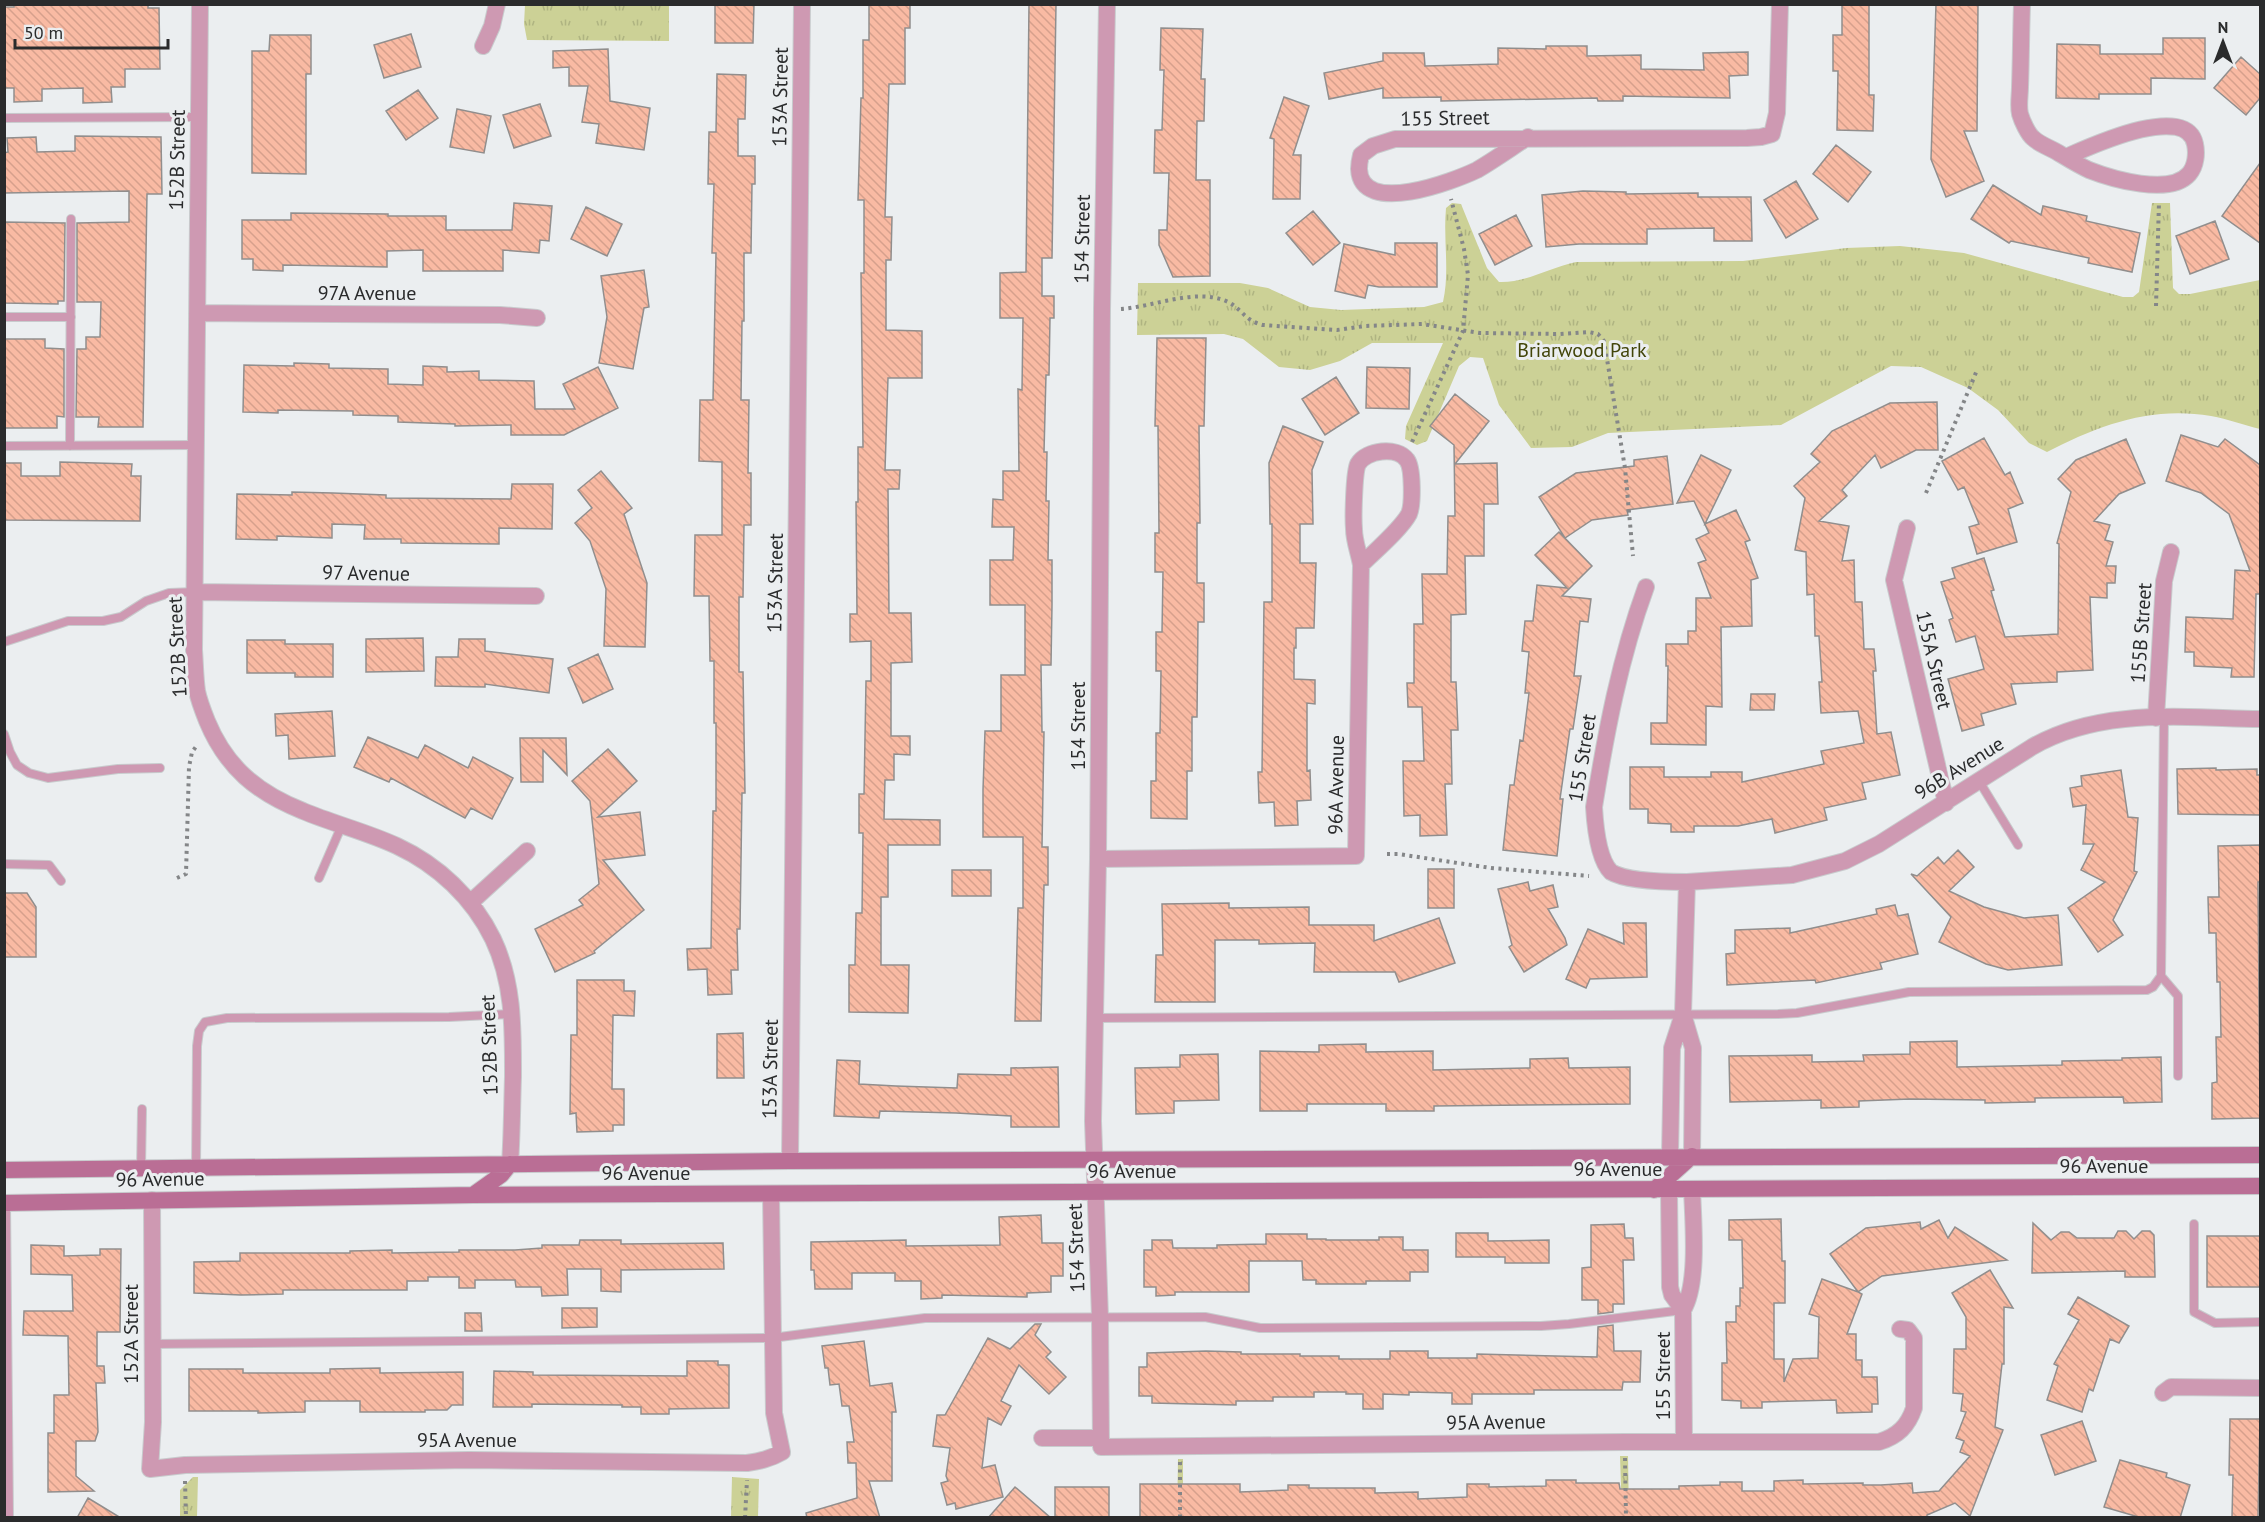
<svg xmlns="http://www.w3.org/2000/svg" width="2265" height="1522" font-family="'PT Sans',sans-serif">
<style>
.park{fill:url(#park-tufts)}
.building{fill:url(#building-back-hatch);stroke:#918e8d;stroke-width:1.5}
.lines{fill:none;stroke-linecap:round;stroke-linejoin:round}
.service-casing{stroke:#c8cbcd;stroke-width:10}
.minor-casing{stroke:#c8cbcd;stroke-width:18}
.secondary-casing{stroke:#c8cbcd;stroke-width:18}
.path{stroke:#848688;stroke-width:4;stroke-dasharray:3 4.5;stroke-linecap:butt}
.service{stroke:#ce99b2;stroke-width:8}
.minor{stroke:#ce99b2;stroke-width:16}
.secondary{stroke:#ba6e95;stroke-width:16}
.labels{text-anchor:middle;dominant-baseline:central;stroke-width:6;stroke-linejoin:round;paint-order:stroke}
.street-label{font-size:20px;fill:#2a2b2c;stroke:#ebeef0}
.park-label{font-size:20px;fill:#424509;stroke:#ebeef0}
</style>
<defs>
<pattern id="park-tufts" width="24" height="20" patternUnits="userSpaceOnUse" patternTransform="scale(1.5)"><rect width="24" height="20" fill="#ccd196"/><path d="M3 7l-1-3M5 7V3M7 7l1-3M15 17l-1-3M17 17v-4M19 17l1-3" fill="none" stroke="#afb481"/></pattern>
<pattern id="building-back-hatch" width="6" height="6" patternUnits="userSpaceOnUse" patternTransform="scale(1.5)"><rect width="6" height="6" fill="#f9baa3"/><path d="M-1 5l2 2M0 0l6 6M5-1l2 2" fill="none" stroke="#d6a08c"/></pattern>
</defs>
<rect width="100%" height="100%" fill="#ebeef0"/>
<path class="park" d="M525,5H669V41L527,40L524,24Z
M1452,203L1461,204L1487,268L1499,282C1526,283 1548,268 1576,262L1743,261L1846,248L1900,246L1964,253L2123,297H2133L2139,292L2152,203H2170L2173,288L2179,294H2190L2260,280V429C2244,425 2228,419 2211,416C2150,406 2100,425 2047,452L2029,443L1998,410L1968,388L1921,367L1891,366L1781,425L1608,433L1572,447L1531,448L1499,405L1483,358L1470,357L1459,366L1427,441L1417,445L1405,439L1406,426L1443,343H1372L1340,361L1310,370L1279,367L1243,339L1224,334L1137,335L1138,283H1240L1268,288L1310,307L1341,310L1424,307L1443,302C1450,271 1443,240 1446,208Z
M1620,1456H1628L1629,1517H1622Z
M1178,1459H1183V1517L1177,1518Z
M193,1477H198L197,1517H180V1490Z
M732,1477L759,1479L758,1517H731Z"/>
<path class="building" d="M14,4H148V8H159L160,69H125V87H111L112,102L83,103V88L42,89V101L14,102V88H4V7H14Z
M715,4H754L753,43H715Z
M869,4H910V28H905V84H889L885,217H892L891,260H886V330L922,331V378H888L885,470H900L899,489H888L889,613H911L912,662L891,663V736H910V755L894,754V780H885L884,819L940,820V845H888V897H881V965H909L908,1013L849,1012V965H855L856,913H862L863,833H859V794H864L866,681H871V641L850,642V614H857L856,502H858V447H863L861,273H864V200H858L861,98H863V40H869Z
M1029,4H1056L1052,258H1042V296H1054V318H1050L1049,375H1046L1044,452H1047L1046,501H1049L1048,560H1052V605L1051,665H1041L1042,732H1044L1042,847H1048V885H1044L1041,1021H1015L1018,908H1023V837H983V790L985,731H1001V675H1025V605H990V560H1013L1014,527H992L993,499L1003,500V471H1019L1018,389L1022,390L1023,318H1000V273L1026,272Z
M1842,4H1869V95H1874L1873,131L1837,130L1838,71H1833V35H1842Z
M1936,4H1978L1977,131H1964L1984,181L1946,197L1931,159Z
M1161,28L1203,29L1201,79H1205L1204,121H1197L1196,180H1210V276L1173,277L1159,245V230H1167L1169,173H1154L1155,130H1162L1164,70H1160Z
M411,34L421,67L384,78L374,45Z
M270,35H311V74H306V174L252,173V51H269Z
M2163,38H2205V79L2151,78V94H2099V99L2056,98L2057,44L2100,45V54H2163Z
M1546,46H1587V56L1641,55V69L1704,70L1703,53L1748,52V75L1729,76L1730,98L1623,96V101H1598L1597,98L1441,101V97L1383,98V88L1329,99L1324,73L1383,61V53H1424L1425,66L1498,64V48L1546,49Z
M608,49L610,101L650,108L644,150L596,143L599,124L582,122L588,86H569V67L553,68V51Z
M2241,57L2260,74V98L2246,115L2214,88Z
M717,74L746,75L745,119H738V156H755V184H752L751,253H744V321H742L741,400H749L748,473H751V525H744L743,597H739V672H743L745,793H742L740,929H737L738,970H731L732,994L708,995L707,969L688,970L687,949L711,948L713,811H716V723H714V661H710L709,596H694L695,535H722V462L699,461L700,400H713L716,253H712L714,184H708L709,132H716Z
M418,90L438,118L406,140L386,111Z
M1284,97L1309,106L1293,155H1301L1300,199H1273L1274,139L1270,138Z
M540,104L551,136L514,148L503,115Z
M457,109L491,116L484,153L450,147Z
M75,136L161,137L162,194H147L143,427H98L99,417H76L77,349H86V337H100L101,302H77V223L129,222V191L4,193V153L8,152L7,138L36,137L37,152L75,151Z
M1836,145L1871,172L1848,202L1813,174Z
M2260,163V243L2222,216Z
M1796,181L1818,219L1786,238L1764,200Z
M1993,185L2041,215L2043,206L2087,216L2086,221L2140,233L2132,272L2088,263L2089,258L2011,241L2009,243L1971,219Z
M1583,191L1626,192V194L1698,193V197H1751L1752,241H1714V228L1647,229V244H1579L1546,247L1542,195Z
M514,203L552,206L549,241L540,240L539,253L503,250V271H423V250L387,251V267L283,265V271L253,270V259H242V220H291V213L388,214V216H446V230H512Z
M586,207L622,224L607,256L571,239Z
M1313,211L1340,243L1313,265L1286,233Z
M1516,215L1532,246L1495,265L1479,234Z
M2215,221L2229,259L2190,274L2176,236Z
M4,222L65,223L64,301H58V304L4,303Z
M1395,243H1437V287H1379L1368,285L1365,298L1335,291L1344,244L1395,255Z
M644,270L649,307L644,308L633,369L599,363L607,317L601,276Z
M1157,338H1206L1204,426H1199L1200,523H1197V583H1204V622H1198L1197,717H1192V771H1187V819L1151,818V781H1156V733H1160L1161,671H1156V632H1162L1163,572H1155V533H1159L1158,426H1155Z
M4,339H45V348L64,349V417L57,416V428H4Z
M294,363L329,364V368L388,369V384L423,385V366L447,367V372L479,371V380L534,381L535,409H575L563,384L598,367L618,408L564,435H511V425L455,426V424L398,422V416L353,415V411L278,410V413L243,412L244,365L294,366Z
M1367,367L1410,368L1409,409L1366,408Z
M1336,377L1359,413L1325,435L1302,399Z
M1455,394L1489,421L1455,464L1497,463L1498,504H1484V556H1465L1466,614L1451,615V682H1456L1458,730H1451L1452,784H1445L1447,835L1420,836V815L1404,816L1403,761H1424L1422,707H1408L1407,683H1414V624H1423L1422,574H1447L1448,516H1455L1454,445L1430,426Z
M1937,402L1938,450H1916L1881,468L1875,455L1842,490L1847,496L1819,521L1849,526L1842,561L1854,560L1855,602H1862L1864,649H1874L1876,671H1873L1877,734L1891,732L1900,775L1862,783L1866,799L1824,808L1827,820L1775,833L1772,819L1738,826H1694V832H1671V824L1648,823V809H1630V767H1664V777H1711V772H1742V782L1824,764L1821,751L1864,743L1858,711L1821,713L1819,682H1822L1819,636H1815L1814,594L1807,595L1806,552L1795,550L1805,498L1794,486L1820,462L1811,454L1832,431L1890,403Z
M1283,426L1323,442L1312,470L1313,524H1300V563H1316L1314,628H1296V648H1294V679L1315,680V704L1307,703V771L1310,770L1311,800L1297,801L1298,825L1275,826L1274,802L1259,803L1258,772H1262L1264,602H1272V524H1270L1269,463Z
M2181,435L2218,447L2225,439L2260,465V594H2256L2254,677H2231L2232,668L2194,666V652H2185L2186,617L2233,619L2235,570L2250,571L2229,514L2201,493L2166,481Z
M1984,438L2005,475L2010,472L2023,503L2008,509L2017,542L1977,554L1969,527L1979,524L1964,487L1958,490L1942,461Z
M2126,439L2145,483L2119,494L2094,521L2110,525L2105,540L2113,542L2106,566H2116L2115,583H2107V598L2090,597L2093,670L2057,672V682L2011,684L2016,704L1981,714L1984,725L1962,731L1948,679L1984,669L1975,636L1956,642L1949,620L1953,618L1941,582L1955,578L1952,568L1984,558L1994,590L1991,591L2005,637L2058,634L2059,544L2057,543L2071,492L2058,479L2076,460Z
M1701,455L1731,470L1705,524L1736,510L1750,540L1745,542L1758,578L1751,580L1752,626L1721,627L1722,707L1706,706V745L1651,744V723H1667L1668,666H1666V644H1688V631H1696V598H1711L1698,563L1706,560L1696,539L1709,533L1694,501L1677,503Z
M1667,456L1673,504L1627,510L1628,515L1592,520L1565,538L1539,497L1576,473L1634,466V460Z
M60,462L132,464L131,476H141L140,521L4,520V463H21V476H60Z
M601,471L632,508L624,514L647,583L645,647L604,646L606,589L590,541L575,523L592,508L578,490Z
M512,484H553L552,529L499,528V544L401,543V539H364L365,525L332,524V538L277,536V540L236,539L237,494L292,495V492L333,493L386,495V498L511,499Z
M1559,532L1592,566L1562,596L1591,599L1588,622L1580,621L1574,676H1581L1573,729H1570L1560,799H1563L1557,856L1503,850L1510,785H1514L1520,740L1523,741L1529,693H1525L1529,652L1522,651L1525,621H1533L1537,585L1567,588L1535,555Z
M423,638L424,671L366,672V639Z
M459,639H485V651L553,659L549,693L485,684V687L435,686L436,657H458Z
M247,640H285V644H333V677H295V673H247Z
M598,654L613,689L583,703L568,668Z
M1751,694H1775L1774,710H1750Z
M332,711L335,756L289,759L288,735L276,736L275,714Z
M368,737L418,758L425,745L468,768L473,757L513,778L492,819L471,808L465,818L391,778L389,782L354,767Z
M520,738H566L567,775L543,750V782H521Z
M608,749L637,781L598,817L640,812L645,855L603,860L644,910L594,951L595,953L555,972L535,929L583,905L579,900L599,884L590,801L572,781Z
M2216,768V770L2257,769V775H2260V815L2178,814L2177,769Z
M2121,770L2128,817L2138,818L2134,871L2137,872L2113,920L2123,935L2098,952L2068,908L2105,882L2081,870L2094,844H2083L2086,805L2073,807L2070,788L2082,786L2081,776Z
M2260,845V882H2258L2260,1118L2212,1119V1083L2217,1082L2216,1037H2221L2220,982H2217L2216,933H2209L2208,897H2219L2218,846Z
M1958,850L1974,867L1949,891L1984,907L2024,918L2058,915L2062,965L2008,970L1986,964L1939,942L1951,917L1911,874L1917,876L1938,857L1944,864Z
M1428,869H1454V908H1428Z
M952,870H991V896H952Z
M1528,882L1530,891L1553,885L1558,907L1548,909L1565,938L1567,945L1524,972L1509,947L1512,945L1498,889Z
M4,893H27L36,907V957H4Z
M1229,903V908L1309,907V925H1374V941L1439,918L1455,963L1399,982L1395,972H1314L1315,943L1259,944V940H1215V1002H1155L1156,955H1163L1162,904Z
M1895,905L1898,916L1908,914L1918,954L1880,963L1882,969L1816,983L1815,980L1727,985L1726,954L1735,953V930L1790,928V933L1877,914L1876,909Z
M1623,923H1646L1647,977L1590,979L1586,988L1566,979L1588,929L1624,944Z
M577,980H624V991H635L634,1016L613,1015L612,1089H624V1125H613V1131L577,1132L576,1113L570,1114L571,1035H577Z
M743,1033L744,1078H717V1034Z
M1957,1041V1067L2062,1065V1061L2122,1060V1058L2161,1057L2162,1102L2124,1103L2123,1097L2035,1098V1102L1985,1103V1100L1910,1099L1859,1101V1107L1821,1108V1100L1730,1102L1729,1056L1812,1055V1062L1864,1061L1863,1055L1910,1054V1042Z
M1366,1044V1052L1433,1051V1070L1530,1068V1059L1568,1058L1569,1068L1630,1067V1104L1434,1106V1111H1386V1104H1307V1111H1260V1051L1319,1052V1045Z
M1218,1054L1219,1100L1174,1101V1113L1136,1114L1135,1068L1180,1067V1055Z
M837,1060L860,1061L859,1084L896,1086L957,1088L958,1074L1011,1075V1068L1058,1067L1059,1127H1011V1116L956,1113L880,1111L879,1118L834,1116Z
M1041,1215L1042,1243H1063V1276H1051V1292L1027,1293V1297L942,1295V1298L921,1299V1281H895V1273H852V1289H815L814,1270H811V1242L906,1240V1246L1000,1245L999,1217Z
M1781,1219L1782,1261H1785V1303H1774V1359H1784V1382L1793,1359L1818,1358L1819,1317L1809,1314L1822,1279L1858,1292L1830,1254L1866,1228L1920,1222L1921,1229L1939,1220L1948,1238L1955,1227L2007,1260L1882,1276L1858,1292L1862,1294L1847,1334H1856V1360H1862V1377H1877L1878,1404H1872V1412L1837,1413L1836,1400L1762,1402V1408H1741V1401L1722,1400V1363H1727L1726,1322H1736V1306H1740V1288H1743L1742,1240H1729V1220Z
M2033,1223L2051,1240L2061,1232H2069L2077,1238H2114L2118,1231H2126L2134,1239L2142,1231H2150L2154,1235L2155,1277H2125V1271L2032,1273Z
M1624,1224L1625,1238H1633L1634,1260H1623L1624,1304H1613V1312L1598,1314V1300H1582V1268L1591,1267V1225Z
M1456,1233H1488V1241L1549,1240V1263H1505V1257H1456Z
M1266,1234H1307V1239H1326V1240H1379V1237H1403V1250H1428V1272H1410V1281H1366V1284H1316V1280H1303L1302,1261H1249V1292H1175V1295L1156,1296V1287H1144V1250H1152V1240H1172L1173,1248H1217V1245L1266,1244Z
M2207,1236H2260V1287H2207Z
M580,1240H621V1244L723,1243L724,1269L621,1270V1292L601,1291V1269H567L568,1295L542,1296L541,1287H516L515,1280H475V1288H459V1277H428V1281H407V1290H283V1294L241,1295L194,1293V1262L240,1261V1253H350V1251L392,1250V1253L459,1252V1250H515L542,1248V1245H579Z
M31,1245L64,1246V1256L100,1255V1249H121L120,1332H97V1366H104L105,1383H96L98,1432L95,1441H76V1476L94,1491L48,1492V1433H54V1395H69L68,1336L23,1335L24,1311H73L72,1275L31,1274Z
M1990,1270L2013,1308L2004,1307V1364H2002L1995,1427L2003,1430L1970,1516L1955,1503L1927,1515V1518H1140V1484H1240V1492L1288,1490V1485H1309V1488H1375V1493L1418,1492V1499L1467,1497V1484H1489V1487L1546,1486V1480H1576V1483H1619L1620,1489H1679V1486L1720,1485V1482H1742V1491H1774V1481L1803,1480V1484L1863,1483V1485H1881L1912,1483L1913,1493L1939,1491L1970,1456L1960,1452L1964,1441L1956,1438L1966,1412L1961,1411L1963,1394L1953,1393L1954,1349H1966V1317L1952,1293Z
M2078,1297L2129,1326L2119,1343L2110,1339L2093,1391L2089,1389L2082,1412L2047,1400L2058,1366L2054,1364L2079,1320L2068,1314Z
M562,1308H597V1327L562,1328Z
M465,1313H481L482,1331H465Z
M1035,1324H1041L1035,1335L1051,1352L1046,1357L1066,1377L1049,1394L1019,1365L1001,1401L1011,1406L1001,1425L988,1418L982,1468L995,1465L1003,1497L956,1509L955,1503L947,1505L941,1483L948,1481L946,1476L950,1448L933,1446L937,1415H945L988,1338L1010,1349Z
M1613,1325L1614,1351H1641L1640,1382H1623L1622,1390H1534V1394H1472V1404H1452V1393L1409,1392V1395L1383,1394V1409H1363V1394H1346V1392H1314V1397H1273V1401H1236V1405L1152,1403V1396H1139V1367H1147V1353L1206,1351L1241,1352V1354H1300V1356H1339V1359H1390V1351H1428V1358H1477V1354L1597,1357L1598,1327Z
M864,1341L870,1386L892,1383L896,1412H892V1481H869L880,1518H807L806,1513L857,1498L856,1463H848L847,1442H854L849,1406H842L839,1384L830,1385L828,1368H825L822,1346Z
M687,1361H718V1365H729V1408L669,1409V1414H641V1407H622V1405L532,1404V1407H493L494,1371L533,1372V1375L687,1376Z
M380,1368V1373L463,1372V1405H452L447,1410H425V1412H360V1401H305V1412L258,1413V1411H189V1369H243V1373H330V1369Z
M2230,1419H2260L2258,1518H2232L2233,1475H2229Z
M2082,1421L2096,1461L2055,1475L2041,1435Z
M2120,1460L2167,1473L2166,1477L2190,1485L2180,1518H2142L2104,1507Z
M1015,1487L1051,1518H988Z
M1055,1487H1109V1518H1055Z
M88,1498L121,1518H77Z"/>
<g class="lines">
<defs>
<path id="service" d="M4,118L199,117
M4,317H71
M4,446L196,445
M70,446L71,219
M4,642L68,621H103L121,617L146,601L169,593L195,592
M4,734L10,752L17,765L29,773L48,778L118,769L160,768
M1979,781L2018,845
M4,864L49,865L61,881
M319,878L342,825
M2161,976L2178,996V1076
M1094,1018L1778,1014L1797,1013L1909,992L2147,990L2153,987L2161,976L2164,718
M196,1168L197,1046L199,1031L205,1022L227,1018L449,1017L512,1014
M141,1169L142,1109
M6,1203L9,1518
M2194,1224V1312L2215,1323L2260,1322
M152,1344L772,1338L925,1318L1205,1317L1260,1328L1541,1326L1569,1324L1683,1310"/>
<path id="minor" d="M200,4L194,650C195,663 195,677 197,691C199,701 203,711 207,721C226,767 257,793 303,811C334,824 367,832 397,846C438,865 473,898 493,939C514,983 513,1030 513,1077C512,1106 512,1135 510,1164
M1107,4L1102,309L1098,859L1093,1121L1100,1317L1101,1447L1625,1442H1879C1898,1436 1908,1426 1914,1408V1338L1908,1330L1900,1329
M2022,4C2021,32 2021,59 2020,87C2020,95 2018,106 2020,114C2022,121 2028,134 2033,138C2039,144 2050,148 2057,152C2067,158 2078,165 2089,170C2112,179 2170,196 2189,174C2196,166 2197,153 2195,144C2186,101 2087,148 2066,157
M483,46L492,26L497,4
M1528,137C1511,148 1494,160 1477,170C1454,181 1361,217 1359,169C1359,164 1360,159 1361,155L1373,146L1395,139L1747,138L1761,137L1772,134L1777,113L1780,4
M197,313L500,315L537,318
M1907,528L1894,580L1946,803
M1646,587C1620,658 1606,732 1594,807C1595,824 1598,859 1611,872C1626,881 1668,882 1687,882L1683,1014L1672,1048L1670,1156
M195,592L536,596
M2156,718L2164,581L2171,552
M1098,859L1356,856L1361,565C1359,553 1354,541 1354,529C1353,518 1354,472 1358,464C1366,450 1397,446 1407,460C1413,468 1413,505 1409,514C1401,529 1374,552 1361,565
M1687,882L1792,875L1845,861L1879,844L2032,747C2101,707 2184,718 2260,719
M471,902L527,851
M1683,1014L1693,1048L1692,1156
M790,1161L802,4
M1669,1190L1670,1287L1672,1295L1683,1310
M152,1200L153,1422L150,1469L185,1465L469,1460L747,1463C760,1461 770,1459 782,1452L774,1413L771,1194
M2163,1393L2171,1387L2260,1388
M1042,1438H1101
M1684,1442L1683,1310C1699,1284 1693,1220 1692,1189"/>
<path id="secondary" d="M4,1170L790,1161L2260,1155
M1654,1190L1692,1156
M473,1195L501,1175L510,1164
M4,1203L473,1195L2260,1186"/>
</defs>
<use href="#service" class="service-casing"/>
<use href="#minor" class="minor-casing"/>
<use href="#secondary" class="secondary-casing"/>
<path class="path" d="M2156,306L2159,202
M1121,309C1153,307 1197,287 1228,302C1242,309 1245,321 1263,325L1337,330L1365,326L1422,324L1480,333L1559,334L1589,332L1598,334L1604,341L1625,468L1633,556
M1412,442L1463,331L1468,275L1464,249L1451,199
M1926,493L1977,370
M1387,854H1398L1491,868L1589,876
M177,878L186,874L189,767L192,752L198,744
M1625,1458L1626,1518
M1180,1462V1518
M185,1481L186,1518
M745,1518L747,1480"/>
<use href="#service" class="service"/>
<use href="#minor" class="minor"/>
<use href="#secondary" class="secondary"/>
</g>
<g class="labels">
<g class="street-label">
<text transform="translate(780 97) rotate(-89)">153A Street</text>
<text transform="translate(1445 118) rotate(-1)">155 Street</text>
<text transform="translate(177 160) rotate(-89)">152B Street</text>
<text transform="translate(1082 239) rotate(-89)">154 Street</text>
<text x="367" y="293">97A Avenue</text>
<text transform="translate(366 573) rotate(1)">97 Avenue</text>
<text transform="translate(775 583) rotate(-89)">153A Street</text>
<text transform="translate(2141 633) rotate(-86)">155B Street</text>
<text transform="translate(177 647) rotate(-93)">152B Street</text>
<text transform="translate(1934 660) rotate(77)">155A Street</text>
<text transform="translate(1078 726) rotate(-90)">154 Street</text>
<text transform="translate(1582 758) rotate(-81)">155 Street</text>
<text transform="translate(1959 768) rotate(-32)">96B Avenue</text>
<text transform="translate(1336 785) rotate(-89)">96A Avenue</text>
<text transform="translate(489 1045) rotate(-92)">152B Street</text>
<text transform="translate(770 1069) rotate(-89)">153A Street</text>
<text x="2104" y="1166">96 Avenue</text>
<text x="1618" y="1169">96 Avenue</text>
<text x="1132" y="1171">96 Avenue</text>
<text x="646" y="1173">96 Avenue</text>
<text transform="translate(160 1179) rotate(-1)">96 Avenue</text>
<text transform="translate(1076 1248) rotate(-92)">154 Street</text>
<text transform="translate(131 1334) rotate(-90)">152A Street</text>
<text transform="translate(1663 1376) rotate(-90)">155 Street</text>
<text transform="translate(1496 1422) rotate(-1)">95A Avenue</text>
<text x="467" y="1440">95A Avenue</text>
</g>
<g class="park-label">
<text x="1582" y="350">Briarwood Park</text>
</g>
</g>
<rect width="2265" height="1522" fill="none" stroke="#2a2b2c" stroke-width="12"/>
<g transform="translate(2223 42)" stroke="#ebeef0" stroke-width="4.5" paint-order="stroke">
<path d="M0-4.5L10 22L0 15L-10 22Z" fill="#2a2b2c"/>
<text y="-9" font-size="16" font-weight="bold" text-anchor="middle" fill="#2a2b2c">N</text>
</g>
<path d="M15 39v9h153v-9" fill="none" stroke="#2a2b2c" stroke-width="3"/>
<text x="24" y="39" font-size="18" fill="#2a2b2c" stroke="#ebeef0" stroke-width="4.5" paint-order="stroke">50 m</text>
</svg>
